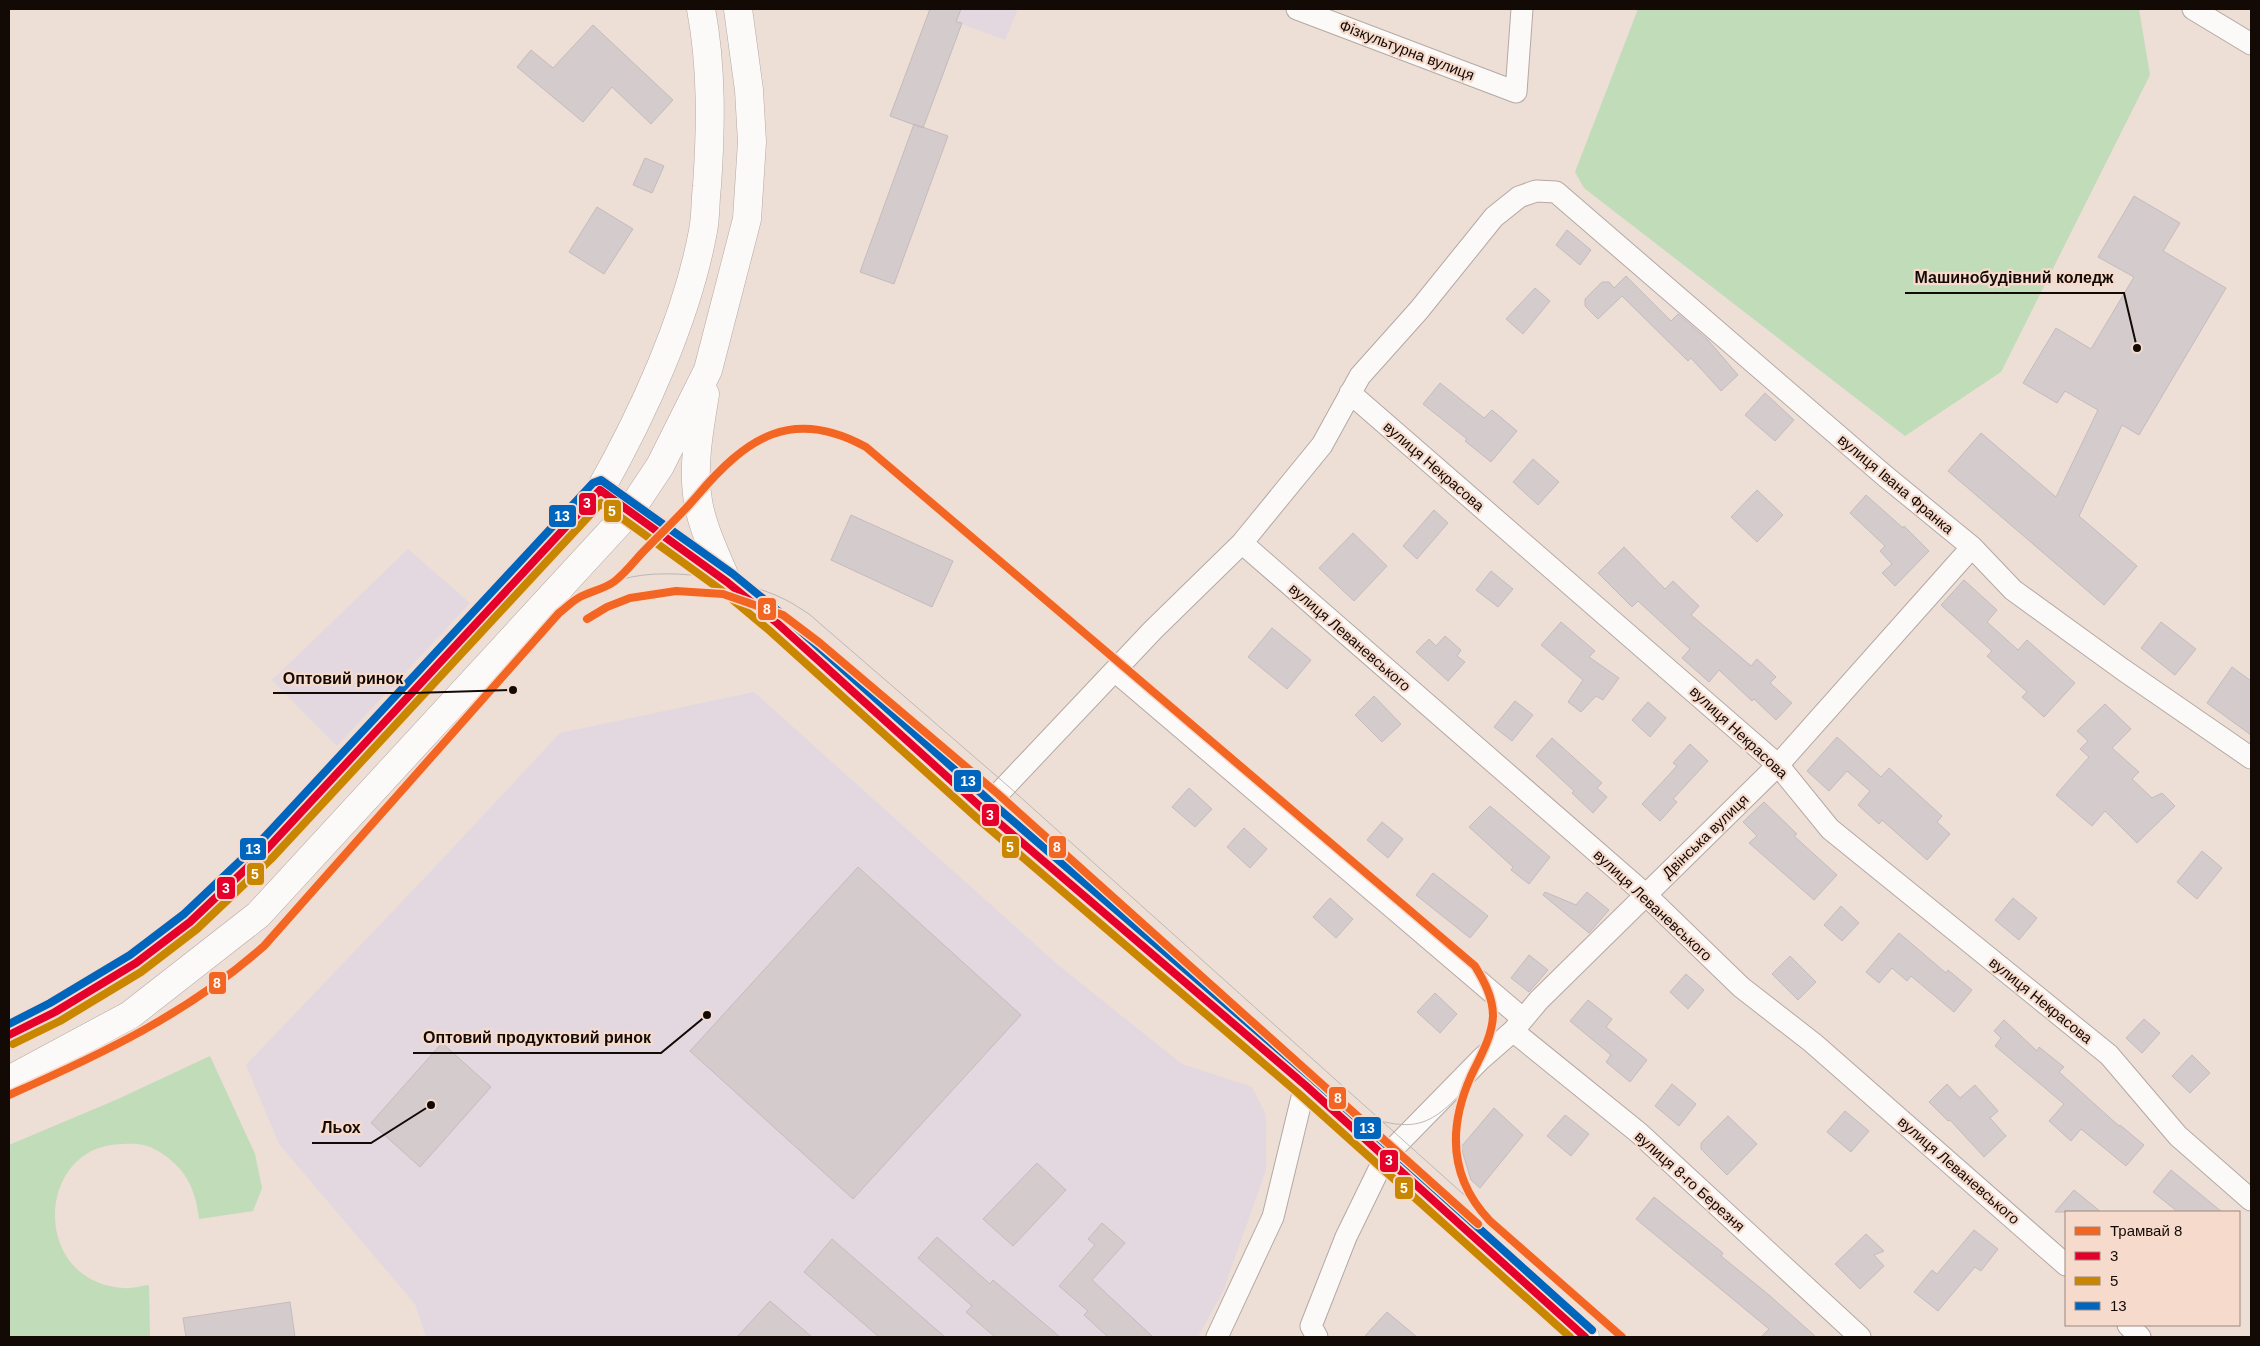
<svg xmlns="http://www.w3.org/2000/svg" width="2260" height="1346" font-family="Arial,sans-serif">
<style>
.commercial{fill:#e3d8e0}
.green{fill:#c1dcb8}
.building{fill:#d4cbcc;stroke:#c5bbbd}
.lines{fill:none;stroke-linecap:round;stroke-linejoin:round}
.minor-casing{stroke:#b4a9a3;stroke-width:23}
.secondary-casing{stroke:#b4a9a3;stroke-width:29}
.minor{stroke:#fcfaf9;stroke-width:21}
.secondary{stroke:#fcfaf9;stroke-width:28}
.tram{stroke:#bbb8b6;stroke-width:1}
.bus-1-casing{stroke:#f6dbcd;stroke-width:11}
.bus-2-casing{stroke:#f6dbcd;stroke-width:11}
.bus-3-casing{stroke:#f6dbcd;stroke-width:11}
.bus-1{stroke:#e4002b;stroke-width:8}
.bus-2{stroke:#c98701;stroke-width:8}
.bus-3{stroke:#0065bd;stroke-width:8}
.tram-1-casing{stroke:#f6dbcd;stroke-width:11}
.tram-1{stroke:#f26522;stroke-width:8}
.labels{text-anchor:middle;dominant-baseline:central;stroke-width:4.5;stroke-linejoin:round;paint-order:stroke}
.street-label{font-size:15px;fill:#130a06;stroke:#f6dbcd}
.leader{fill:none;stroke:#130a06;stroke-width:2}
.callout-dot{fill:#130a06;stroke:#f6dbcd;stroke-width:2}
.callout-label{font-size:16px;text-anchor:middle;font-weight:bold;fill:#130a06;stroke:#f6dbcd;stroke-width:4.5;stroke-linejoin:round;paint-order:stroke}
.line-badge{stroke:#f6dbcd;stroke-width:2}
.badge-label{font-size:14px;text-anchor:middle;font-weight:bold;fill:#fff}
</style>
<rect width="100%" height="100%" fill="#edded6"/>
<path class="commercial" d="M922,9H1018L1005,40Z
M408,549L470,603L337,746L272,680Z
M754,692L1058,965L1182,1064L1252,1087L1266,1115V1170L1223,1291L1198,1337H426L415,1304L279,1144L246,1065L434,868L560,733Z"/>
<path class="green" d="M1638,9H2139L2150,75L2001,372L1905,436L1584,188L1575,172Z
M210,1056L255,1154L262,1188L253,1211L199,1219C196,1189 185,1167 158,1151C147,1144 135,1143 122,1144C35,1145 30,1282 123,1288C131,1289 141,1286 149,1285L150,1337H9V1145L118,1099Z"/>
<path class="building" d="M930,9H961L956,22L962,23L923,128L890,116Z
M593,25L673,100L651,124L612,87L583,122L517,67L531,50L553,68Z
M914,124L948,136L894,284L860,272Z
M645,158L664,166L652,193L633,185Z
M2134,196L2180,223L2163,251L2226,288L2139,435L2122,425L2079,516L2137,566L2104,605L1948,471L1981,433L2056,497L2098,410L2065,391L2057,403L2023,383L2056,328L2091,349L2134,277L2098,257Z
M597,207L633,229L604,274L569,252Z
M1567,230L1591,250L1580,265L1556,245Z
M1626,276L1671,321L1678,314L1708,340L1738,375L1721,391L1691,358L1688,361L1622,296L1598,319L1585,306V299L1602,282H1609L1614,288Z
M1535,288L1550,301L1523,334L1506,319Z
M1440,383L1484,418L1492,410L1517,431L1491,462L1465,441L1467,439L1423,404Z
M1765,393L1794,420L1775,441L1745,415Z
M1533,459L1559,482L1538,505L1513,482Z
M1757,490L1783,515L1757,542L1731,517Z
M1866,495L1903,528L1904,526L1929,551L1895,586L1882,573L1892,564L1880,551L1885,546L1850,513Z
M1434,510L1448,523L1417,559L1403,546Z
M851,515L953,561L932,607L831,560Z
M1353,533L1387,566L1354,601L1319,568Z
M1624,547L1665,589L1673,581L1699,606L1691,615L1751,666L1757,659L1776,677L1770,683L1792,703L1776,720L1754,699L1752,701L1719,670L1709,682L1682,658L1690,649L1638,601L1632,607L1598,573Z
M1491,571L1513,589L1498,607L1476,590Z
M1964,580L1997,610L1987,622L2018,650L2027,640L2075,683L2044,717L2022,697L2027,692L1987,656L1992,651L1941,605Z
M1561,622L1595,651L1589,657L1619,678L1603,700L1596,696L1581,712L1568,702L1583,680L1541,645Z
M2161,622L2196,649L2175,675L2141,648Z
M1272,628L1311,660L1287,689L1248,657Z
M1445,636L1461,650L1457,656L1465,662L1448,681L1416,652L1429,639L1436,646Z
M2232,667L2251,681V735L2207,703Z
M1374,696L1401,724L1382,742L1355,715Z
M1515,701L1533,715L1512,741L1494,727Z
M1648,702L1666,718L1650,737L1632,720Z
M2105,704L2131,729L2112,748L2139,772L2132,779L2152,798L2162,793L2175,806L2137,843L2105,811L2092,826L2056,795L2089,757L2080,749L2088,741L2077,731Z
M1837,737L1881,777L1889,768L1942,816L1937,822L1950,834L1927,860L1882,820L1879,824L1858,805L1870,791L1847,771L1829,791L1807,771Z
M1552,738L1602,783L1597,788L1607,797L1593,813L1572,793L1574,791L1536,756Z
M1690,744L1708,761L1673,799L1677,802L1660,821L1642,804L1677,766L1673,763Z
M1189,788L1212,809L1195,827L1172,807Z
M1764,802L1797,834L1794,836L1837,875L1814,900L1749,843L1757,836L1743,822Z
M1490,806L1550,857L1529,884L1511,870L1513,867L1469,827Z
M1382,822L1403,839L1388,858L1367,840Z
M1244,828L1267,849L1250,868L1227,847Z
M2202,851L2222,868L2197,899L2177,882Z
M858,867L1021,1015L853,1199L690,1051Z
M1433,873L1488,916L1470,938L1416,895Z
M1545,892L1576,905L1587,892L1609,910L1589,933L1543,895Z
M1330,898L1353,919L1336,938L1313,917Z
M2013,898L2037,918L2019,940L1995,920Z
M1841,906L1859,923L1842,941L1824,925Z
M1899,933L1946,973L1948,970L1972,990L1954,1012L1911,976L1907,981L1892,968L1879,983L1866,972Z
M1529,955L1548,970L1529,992L1511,978Z
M1790,956L1816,982L1798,1000L1772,974Z
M1686,974L1704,990L1688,1009L1670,992Z
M1435,993L1457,1014L1440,1033L1417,1012Z
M1588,1000L1612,1019L1606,1027L1647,1060L1630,1082L1606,1062L1611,1055L1570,1021Z
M2144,1019L2160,1033L2142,1053L2126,1038Z
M2004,1020L2037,1051L2039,1047L2064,1067L2059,1072L2119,1126L2120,1125L2144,1145L2126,1166L2081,1129L2071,1141L2049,1121L2064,1104L1995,1046L2001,1038L1994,1031Z
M442,1043L491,1087L420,1167L371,1123Z
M2192,1055L2210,1073L2190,1093L2172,1076Z
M1672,1084L1696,1104L1679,1126L1655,1106Z
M1947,1084L1960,1098L1975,1085L1998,1111L1990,1118L2006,1136L1984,1157L1950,1120L1948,1121L1929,1102Z
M1494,1108L1523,1135L1480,1188L1471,1180L1461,1147Z
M1845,1111L1869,1131L1851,1152L1827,1132Z
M1565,1115L1589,1134L1571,1156L1547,1136Z
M1728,1116L1757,1144L1727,1175L1701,1149V1143Z
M1037,1163L1066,1190L1013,1246L983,1219Z
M2171,1170L2222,1212H2178L2153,1192Z
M2074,1190L2101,1212H2055Z
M1654,1197L1723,1253L1721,1256L1769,1295L1816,1337H1761L1769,1329L1636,1219Z
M1102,1223L1125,1243L1092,1280L1153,1337H1108L1084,1315L1088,1311L1059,1286L1095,1245L1088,1239Z
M1974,1230L1998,1249L1981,1271L1975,1267L1938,1311L1914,1292L1932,1270L1937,1274Z
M1866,1234L1884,1251L1874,1255L1884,1266L1860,1289L1835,1264Z
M937,1237L990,1284L993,1280L1060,1337H995L966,1312L972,1306L918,1258Z
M832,1239L945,1337H879L804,1272Z
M770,1301L812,1337H737Z
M290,1302L295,1337H186L183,1318Z
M1387,1312L1417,1337H1364Z"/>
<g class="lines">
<defs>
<path id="minor" d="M1297,9L1516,92L1522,9
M2193,9L2251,44
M1350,393L1778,765L1830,829L2109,1055L2178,1136L2251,1200
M1242,543L1645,894L1741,987L1813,1043L2066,1265
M1116,672L1522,1018
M985,811L998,794L1153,630L1242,543L1322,445L1360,376L1419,310L1494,217L1519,197L1536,191L1556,192L1885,476L1972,547L2013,590L2122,669L2251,758
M1513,1031L1639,1133L1860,1337
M2128,1325L2140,1337
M1217,1337L1273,1217L1305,1085
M1317,1337L1311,1326L1346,1237L1385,1157L1481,1059L1513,1031L1539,1000L1778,765L1972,547"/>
<path id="secondary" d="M705,394C700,426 693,461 697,494C700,524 716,555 727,582
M615,501L727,582L777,623L985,811L1305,1085L1585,1337
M9,1035L55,1012L136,963L190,922L266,850L600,490C643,414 687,318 703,231C706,216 705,201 707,186C711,127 712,67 701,9
M9,1080L130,1015L258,915L630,511L660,466L708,370L747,219L752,142L749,90L738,9"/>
</defs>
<use href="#minor" class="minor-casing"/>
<use href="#secondary" class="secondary-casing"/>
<use href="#minor" class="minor"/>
<use href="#secondary" class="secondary"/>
<path class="tram" d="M614,582C659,564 743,578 786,600C794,604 801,609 809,614L1008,786L1481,1210
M1356,1115C1409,1129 1425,1133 1464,1090"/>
<defs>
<path id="bus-1" d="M9,1035L55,1012L136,963L190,922L266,850L600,490L727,582L777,623L985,811L1305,1085L1585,1337"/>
<path id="bus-2" d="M13,1044L60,1021L141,972L197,929L273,857L601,503L721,590L770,631L978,819L1298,1093L1570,1337"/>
<path id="bus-3" d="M9,1024L50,1003L130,955L184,914L259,843L593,483L601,480L733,574L783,615L992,803L1312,1078L1592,1330"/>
</defs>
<use href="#bus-1" class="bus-1-casing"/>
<use href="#bus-2" class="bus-2-casing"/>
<use href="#bus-3" class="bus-3-casing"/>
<use href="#bus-1" class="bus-1"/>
<use href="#bus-2" class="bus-2"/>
<use href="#bus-3" class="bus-3"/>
<defs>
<path id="tram-1" d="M587,619L607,607L630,598L676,591L723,594L783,615L820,643L998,794L1478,1224
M9,1095C102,1054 187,1014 264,946L559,613C566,608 572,601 580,597C591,591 605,589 615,581C624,574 633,563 641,554C659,535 679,517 697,496C746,438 792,406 866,447L1475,966C1484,981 1493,997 1493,1016C1492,1037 1480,1057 1471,1076C1448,1128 1449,1178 1490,1221L1622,1337"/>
</defs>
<use href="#tram-1" class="tram-1-casing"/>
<use href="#tram-1" class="tram-1"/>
</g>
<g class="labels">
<g class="street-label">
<text transform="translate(1407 50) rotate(21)">Фізкультурна вулиця</text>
<text transform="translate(1434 466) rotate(41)">вулиця Некрасова</text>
<text transform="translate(1896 484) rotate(40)">вулиця Івана Франка</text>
<text transform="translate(1350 637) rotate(41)">вулиця Леваневського</text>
<text transform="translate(1739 732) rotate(43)">вулиця Некрасова</text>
<text transform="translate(1705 836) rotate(-44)">Двінська вулиця</text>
<text transform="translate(1653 905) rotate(43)">вулиця Леваневського</text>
<text transform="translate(2041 1000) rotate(39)">вулиця Некрасова</text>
<text transform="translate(1959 1170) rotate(41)">вулиця Леваневського</text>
<text transform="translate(1690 1181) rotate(42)">вулиця 8-го Березня</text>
</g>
</g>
<path class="leader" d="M2137 348L2124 293H1905M513 690L414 693H273M707 1015L661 1053H413M431 1105L371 1143H312"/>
<g class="callout-dot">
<circle cx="2137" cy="348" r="5"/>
<circle cx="513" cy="690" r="5"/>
<circle cx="707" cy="1015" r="5"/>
<circle cx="431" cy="1105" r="5"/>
</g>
<g class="callout-label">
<text x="2014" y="283">Машинобудівний коледж</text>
<text x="343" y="684">Оптовий ринок</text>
<text x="537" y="1043">Оптовий продуктовий ринок</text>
<text x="341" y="1133">Льох</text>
</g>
<g class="line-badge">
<rect x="578" y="492" width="19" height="24" rx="5" fill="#e4002b"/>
<rect x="603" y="499" width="19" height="24" rx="5" fill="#c98701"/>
<rect x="548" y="504" width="29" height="24" rx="5" fill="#0065bd"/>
<rect x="757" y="597" width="20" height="24" rx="5" fill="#f26522"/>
<rect x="953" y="769" width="29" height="24" rx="5" fill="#0065bd"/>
<rect x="981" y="803" width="19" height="24" rx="5" fill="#e4002b"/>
<rect x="1001" y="835" width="19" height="24" rx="5" fill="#c98701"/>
<rect x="1048" y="835" width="19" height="24" rx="5" fill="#f26522"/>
<rect x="239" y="837" width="28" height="24" rx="5" fill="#0065bd"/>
<rect x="246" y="862" width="19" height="24" rx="5" fill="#c98701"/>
<rect x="216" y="876" width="20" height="24" rx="5" fill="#e4002b"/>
<rect x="208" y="971" width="19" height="24" rx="5" fill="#f26522"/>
<rect x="1328" y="1086" width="19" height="24" rx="5" fill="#f26522"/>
<rect x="1353" y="1116" width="29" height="24" rx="5" fill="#0065bd"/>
<rect x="1379" y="1149" width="20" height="24" rx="5" fill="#e4002b"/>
<rect x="1394" y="1176" width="20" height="24" rx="5" fill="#c98701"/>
</g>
<g class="badge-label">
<text x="587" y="508">3</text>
<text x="612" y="516">5</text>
<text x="562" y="521">13</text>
<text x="767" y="614">8</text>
<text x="968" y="786">13</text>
<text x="990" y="820">3</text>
<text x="1010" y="852">5</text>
<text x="1057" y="852">8</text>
<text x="253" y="854">13</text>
<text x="255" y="879">5</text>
<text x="226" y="893">3</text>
<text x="217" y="988">8</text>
<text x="1338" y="1103">8</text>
<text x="1367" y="1133">13</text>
<text x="1389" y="1165">3</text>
<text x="1404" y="1193">5</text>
</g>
<rect width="2260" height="1346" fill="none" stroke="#130a06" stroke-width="20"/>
<rect x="2065" y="1211" width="175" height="115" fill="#f6dbcd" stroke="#9b877d"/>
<rect x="2075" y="1227" width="25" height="8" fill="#f26522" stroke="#9b877d"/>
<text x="2110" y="1236" font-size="15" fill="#130a06">Трамвай 8</text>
<rect x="2075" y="1252" width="25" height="8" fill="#e4002b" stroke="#9b877d"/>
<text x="2110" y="1261" font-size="15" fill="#130a06">3</text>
<rect x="2075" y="1277" width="25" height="8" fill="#c98701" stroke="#9b877d"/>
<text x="2110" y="1286" font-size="15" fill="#130a06">5</text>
<rect x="2075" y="1302" width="25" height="8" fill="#0065bd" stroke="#9b877d"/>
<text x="2110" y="1311" font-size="15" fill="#130a06">13</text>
</svg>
